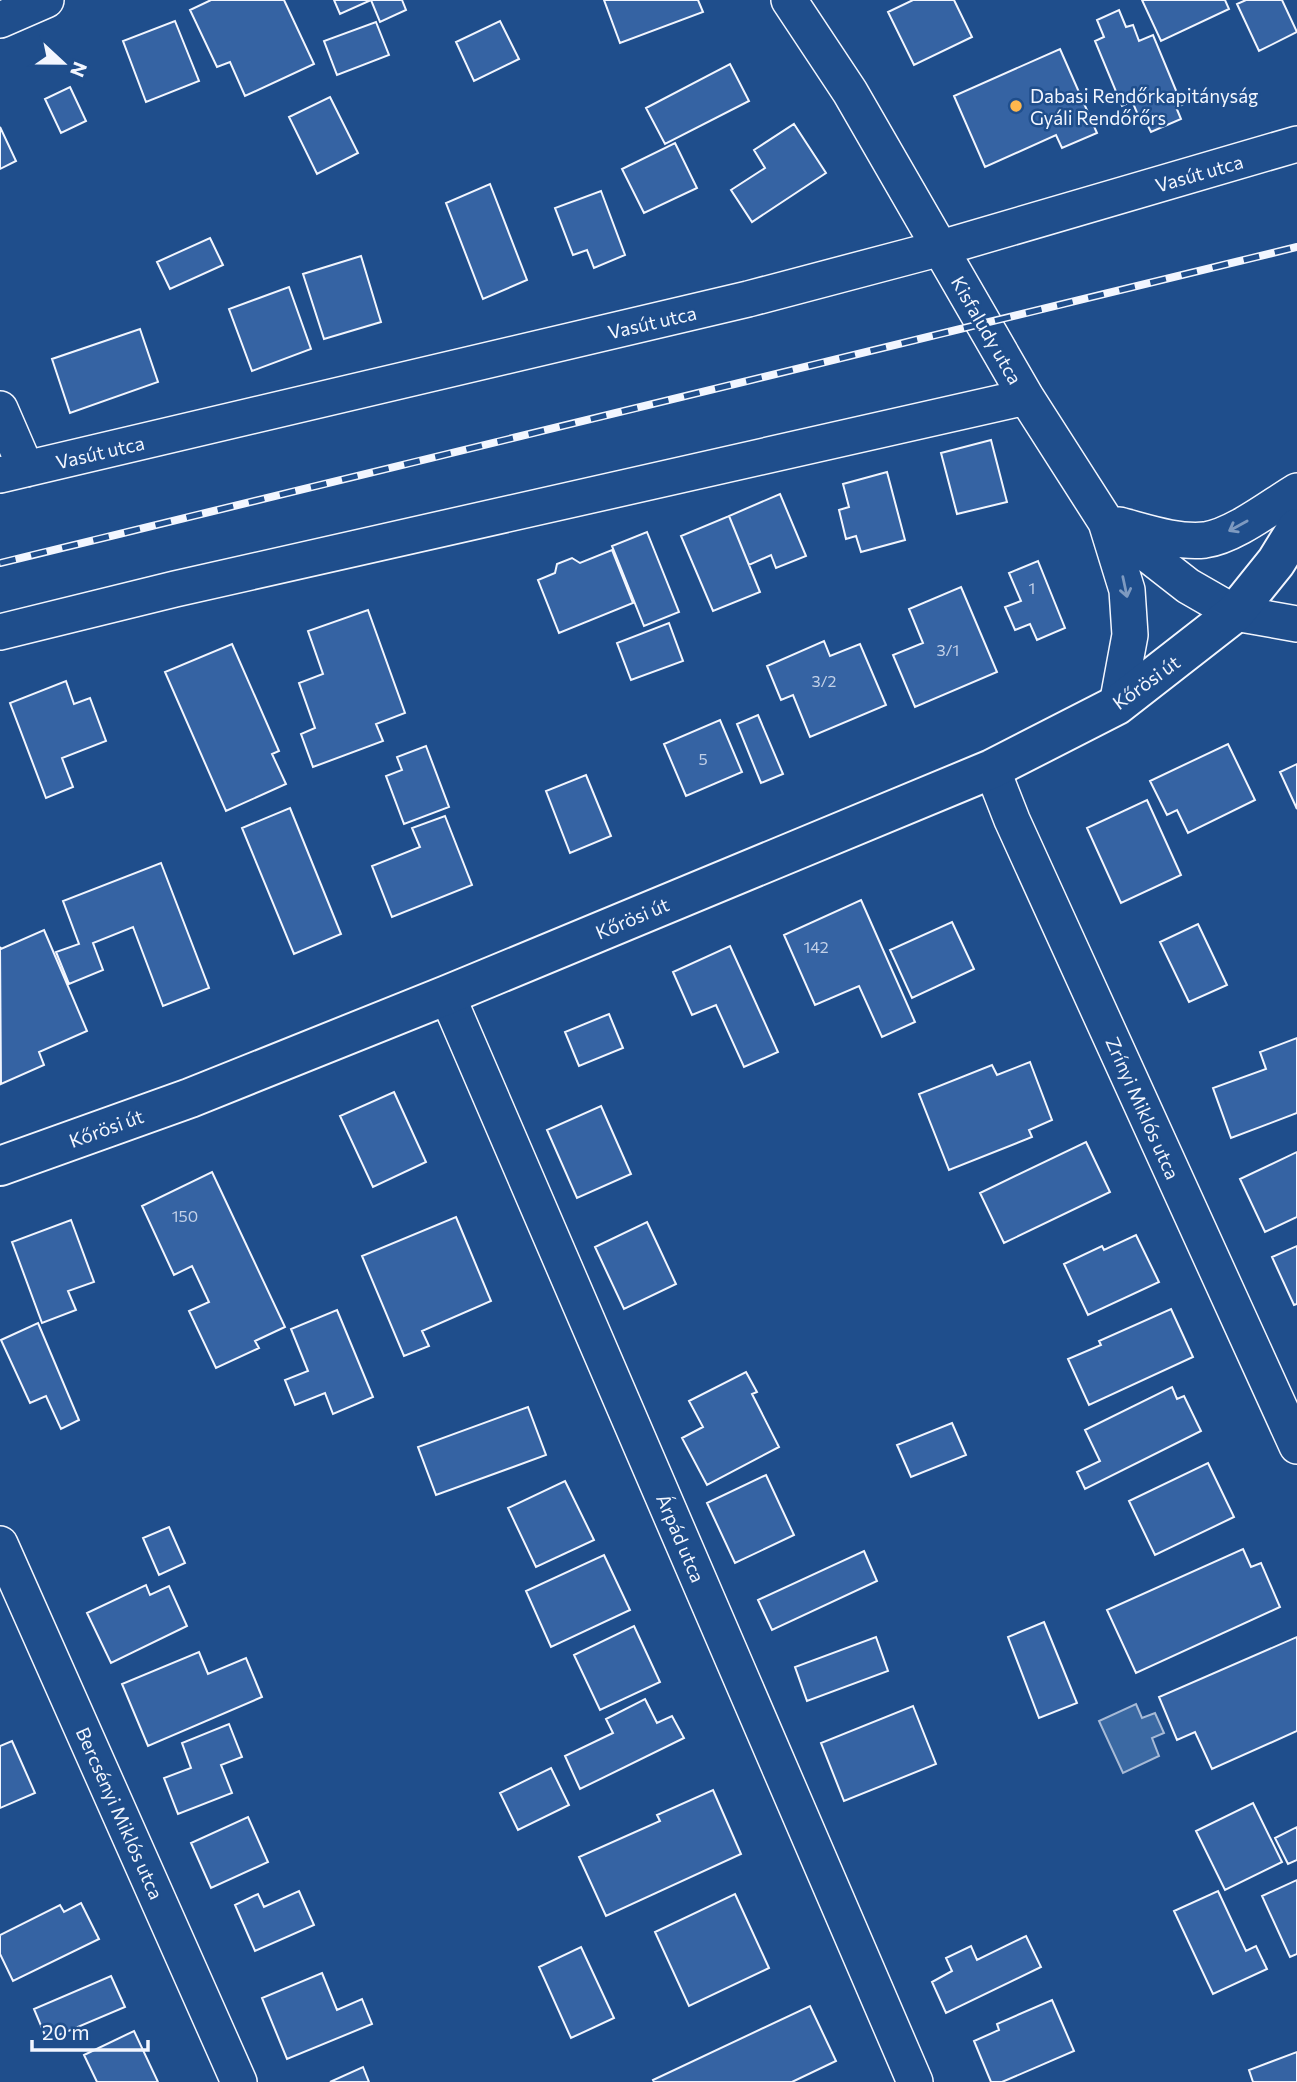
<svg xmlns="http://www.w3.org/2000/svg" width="1297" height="2082" font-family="Commissioner,sans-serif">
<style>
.water{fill:#3b69a3;stroke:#a8bbd7;stroke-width:2}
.building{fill:#3563a3;stroke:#f2f6ff;stroke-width:2}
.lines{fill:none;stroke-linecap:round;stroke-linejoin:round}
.minor-casing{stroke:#f2f6ff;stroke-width:38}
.secondary-casing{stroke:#f2f6ff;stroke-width:42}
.minor{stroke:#1f4e8c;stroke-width:35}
.secondary{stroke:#1f4e8c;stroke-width:38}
.rail-casing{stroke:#f2f6ff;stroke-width:8}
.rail{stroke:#1f4e8c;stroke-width:5;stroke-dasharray:16;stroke-linecap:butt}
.oneway{stroke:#7e9ac0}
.poi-dot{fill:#ffb74d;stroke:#1f4e8c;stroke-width:2.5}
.labels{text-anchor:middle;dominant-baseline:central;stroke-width:5;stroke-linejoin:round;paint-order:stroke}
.number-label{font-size:16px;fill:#c3d1e8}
.poi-label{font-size:19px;fill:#f2f6ff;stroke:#1f4e8c;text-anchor:start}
.street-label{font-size:19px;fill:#f2f6ff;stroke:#1f4e8c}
</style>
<rect width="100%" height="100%" fill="#1f4e8c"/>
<path class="water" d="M1136,1704L1142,1718L1155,1713L1164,1733L1152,1738L1159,1756L1123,1773L1099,1721Z"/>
<path class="building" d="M211,0H284L314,64L245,96L230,62L217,67L190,10Z
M334,0H402L406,10L380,22L371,0L340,14Z
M604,0H698L703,12L620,43Z
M913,0H954L972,37L914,65L888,12Z
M1142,0H1225L1229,9L1161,41Z
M1246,0H1282L1297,32L1259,51L1237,4Z
M1119,10L1126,27L1133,25L1139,41L1153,35L1182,105L1176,107L1181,119L1151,132L1145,120L1141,122L1132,101L1122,106L1095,41L1104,37L1097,20Z
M175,21L199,81L146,102L123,41Z
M500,21L519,59L474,81L456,42Z
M376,22L389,55L337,75L324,41Z
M1060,49L1097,133L1062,148L1056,135L985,167L954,96Z
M730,64L749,101L665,144L646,108Z
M70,87L86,121L61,133L45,99Z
M330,97L358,153L317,174L289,117Z
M794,124L826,173L752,222L731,190L765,168L754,150Z
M0,127L16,161L0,169Z
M675,143L697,188L644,213L622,169Z
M490,184L527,280L483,299L446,203Z
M601,191L625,255L594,268L587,250L573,255L555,208Z
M210,238L223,265L170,289L157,262Z
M361,256L381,322L324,339L303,274Z
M289,287L311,349L252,371L229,309Z
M140,329L158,382L70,413L52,359Z
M991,440L1007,502L957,514L941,453Z
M887,472L905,540L861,552L856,536L846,539L839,510L849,507L843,484Z
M780,494L806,556L776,568L771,555L749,565L729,516Z
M729,516L760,592L713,611L681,536Z
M647,532L679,612L644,626L612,546Z
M612,550L633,603L559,633L538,580L555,573L557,564L572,558L580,563Z
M1038,561L1065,628L1037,640L1030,624L1015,630L1005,607L1021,601L1009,573Z
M961,587L997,672L915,707L893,655L923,643L909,609Z
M368,610L405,713L376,724L383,741L313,767L301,734L315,728L299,683L323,674L308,631Z
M669,623L683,661L631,680L617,643Z
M824,641L830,656L860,644L886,705L810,737L793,695L781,700L767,666Z
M232,644L279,751L272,754L286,784L226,811L165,672Z
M66,681L74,704L90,698L106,741L62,758L73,787L46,798L10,703Z
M758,715L783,774L761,783L737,724Z
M720,720L742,772L686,796L664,744Z
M1228,744L1255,800L1188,833L1177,810L1167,815L1150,781Z
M426,746L449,807L404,824L386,776L402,770L397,757Z
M1297,764V809L1280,772Z
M586,775L611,836L570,853L546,791Z
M1147,800L1181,875L1121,903L1087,828Z
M290,808L341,934L294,954L242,828Z
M445,816L472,885L392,917L372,866L420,847L412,828Z
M161,863L209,988L163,1006L133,927L93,943L103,970L69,984L56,952L79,944L63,901Z
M861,900L915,1022L882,1037L859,986L815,1005L784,935Z
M952,922L974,969L912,998L890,950Z
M1198,924L1227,985L1189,1002L1160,942Z
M44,930L87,1031L39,1052L44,1065L1,1084L0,947L1,949Z
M730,946L778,1052L744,1067L716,1005L692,1015L673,972Z
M609,1014L623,1048L579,1066L565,1032Z
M1297,1038V1113L1231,1138L1213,1088L1266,1069L1260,1052Z
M1030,1062L1052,1120L1029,1130L1032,1137L949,1170L919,1094L992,1065L997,1075Z
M394,1092L426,1162L373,1187L340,1116Z
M601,1106L631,1174L577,1198L547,1130Z
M1086,1142L1110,1192L1004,1243L980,1193Z
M1297,1152V1217L1265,1232L1240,1179Z
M212,1172L285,1327L255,1341L259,1348L216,1368L189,1311L209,1302L192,1266L174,1275L142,1206Z
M456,1217L491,1301L422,1331L429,1346L404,1356L362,1256Z
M71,1220L94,1282L68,1291L76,1310L42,1323L12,1242Z
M647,1222L676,1284L624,1309L595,1247Z
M1136,1235L1159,1282L1088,1315L1064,1264L1102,1246L1104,1250Z
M1297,1246V1304L1294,1305L1272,1257Z
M1171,1309L1193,1357L1089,1405L1068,1359L1101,1345L1099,1341Z
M337,1310L373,1397L333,1414L325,1393L295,1405L285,1380L308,1371L291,1329Z
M38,1323L79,1420L61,1429L46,1396L30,1403L1,1340Z
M746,1372L757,1392L752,1394L779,1447L707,1485L682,1438L703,1427L689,1401Z
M1172,1387L1177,1399L1184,1396L1201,1431L1085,1489L1077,1472L1100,1461L1085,1430Z
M528,1407L546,1455L436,1495L418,1447Z
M952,1423L966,1455L911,1477L897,1445Z
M1208,1463L1234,1517L1155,1555L1129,1501Z
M766,1475L794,1535L735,1563L707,1503Z
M565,1481L594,1540L536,1567L508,1508Z
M169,1527L185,1563L159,1575L143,1538Z
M1243,1549L1251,1567L1261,1563L1280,1607L1136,1673L1107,1610Z
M864,1551L877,1581L772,1630L758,1600Z
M604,1555L630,1610L551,1647L526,1591Z
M146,1585L150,1595L169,1586L187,1626L111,1663L87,1613Z
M1044,1622L1077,1703L1039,1718L1008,1637Z
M634,1626L660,1682L600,1710L574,1655Z
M876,1637L888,1671L807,1701L795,1667Z
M1297,1637V1731L1212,1769L1195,1732L1177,1740L1159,1697Z
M199,1652L208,1674L246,1658L262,1697L148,1746L122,1684Z
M645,1699L657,1723L672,1716L684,1738L580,1789L565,1756L613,1733L606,1719Z
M913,1706L936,1764L844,1801L821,1743Z
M229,1724L242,1757L221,1765L232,1793L178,1814L164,1778L191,1768L182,1743Z
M12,1741L35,1793L0,1808V1746Z
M551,1768L569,1805L518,1830L500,1793Z
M713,1790L741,1854L606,1916L579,1857L660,1821L657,1815Z
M1253,1803L1282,1862L1225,1890L1196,1831Z
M248,1817L268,1862L211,1888L191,1843Z
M1297,1827V1860L1288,1864L1275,1838Z
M1297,1880V1954L1290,1957L1262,1896Z
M299,1891L314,1925L255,1951L235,1905L258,1894L264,1907Z
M1218,1891L1246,1951L1256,1946L1267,1969L1213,1994L1174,1911Z
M735,1894L769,1968L689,2006L655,1932Z
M81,1903L99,1939L13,1981L0,1954V1935L60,1905L64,1912Z
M1026,1936L1041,1967L946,2013L932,1982L952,1971L946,1958L971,1946L977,1960Z
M581,1947L614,2018L571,2038L539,1967Z
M322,1973L337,2010L362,1999L372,2024L287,2059L262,1998Z
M111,1976L125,2007L47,2040L34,2009Z
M1052,2000L1074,2051L1002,2082H991L974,2041L999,2030L997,2024Z
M810,2006L836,2061L792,2082H654L653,2080Z
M134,2031L158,2082H97L84,2055Z
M1297,2052V2082H1253L1249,2070Z
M363,2067L369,2082H330Z"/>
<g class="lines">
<defs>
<path id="minor" d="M789,0L850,92L1026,397L1106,522L1188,586L1235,613L1297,624
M0,20L46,0
M0,409L26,469
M0,475L748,299L941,248L1297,144
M1106,522L1127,590L1130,635L1117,705
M1119,525C1146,532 1177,543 1205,540C1234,536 1272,506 1297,491
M0,632L175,589L1026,397
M992,769L1012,820L1297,1446
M447,995L915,2082
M0,1544L239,2082"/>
<path id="secondary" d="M0,1166L190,1098L447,995L992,769L1117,705L1235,613L1276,562L1297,528"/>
</defs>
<use href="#minor" class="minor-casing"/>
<use href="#secondary" class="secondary-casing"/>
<use href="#minor" class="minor"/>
<use href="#secondary" class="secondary"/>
<defs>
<path id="rail" d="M0,563L1297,247"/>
</defs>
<use href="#rail" class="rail-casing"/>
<use href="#rail" class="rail"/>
</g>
<defs><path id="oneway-shaft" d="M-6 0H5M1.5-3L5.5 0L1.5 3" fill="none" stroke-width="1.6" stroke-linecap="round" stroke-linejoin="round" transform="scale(1.75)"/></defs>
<g class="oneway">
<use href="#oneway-shaft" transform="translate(1238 526) rotate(151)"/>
<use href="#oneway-shaft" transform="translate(1125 587) rotate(78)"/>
</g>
<circle class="poi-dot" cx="1016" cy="106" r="7"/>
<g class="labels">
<g class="number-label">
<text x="1032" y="587">1</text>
<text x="948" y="649">3/1</text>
<text x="824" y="680">3/2</text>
<text x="703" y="758">5</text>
<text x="816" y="946">142</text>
<text x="185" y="1215">150</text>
</g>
<g class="poi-label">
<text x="1030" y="95">Dabasi Rendőrkapitányság<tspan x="1030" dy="22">Gyáli Rendőrőrs</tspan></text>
</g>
<g class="street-label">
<text transform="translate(1199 173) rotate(-16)">Vasút utca</text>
<text transform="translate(652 322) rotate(-13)">Vasút utca</text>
<text transform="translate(987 330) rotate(60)">Kisfaludy utca</text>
<text transform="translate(100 452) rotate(-13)">Vasút utca</text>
<text transform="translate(1146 682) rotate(-36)">Kőrösi út</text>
<text transform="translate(632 918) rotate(-23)">Kőrösi út</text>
<text transform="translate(1143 1108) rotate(66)">Zrínyi Miklós utca</text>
<text transform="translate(106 1128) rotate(-20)">Kőrösi út</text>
<text transform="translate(681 1538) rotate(67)">Árpád utca</text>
<text transform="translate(120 1813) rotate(66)">Bercsényi Miklós utca</text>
</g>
</g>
<g transform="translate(63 63) rotate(112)" stroke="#1f4e8c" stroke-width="5" paint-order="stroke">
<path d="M0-5L12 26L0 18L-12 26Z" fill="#f2f6ff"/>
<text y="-10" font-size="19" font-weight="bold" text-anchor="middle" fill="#f2f6ff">N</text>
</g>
<path d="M32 2040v10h116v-10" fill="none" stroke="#f2f6ff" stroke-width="3.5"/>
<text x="42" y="2040" font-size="21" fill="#f2f6ff" stroke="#1f4e8c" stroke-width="5" paint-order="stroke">20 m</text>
</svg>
